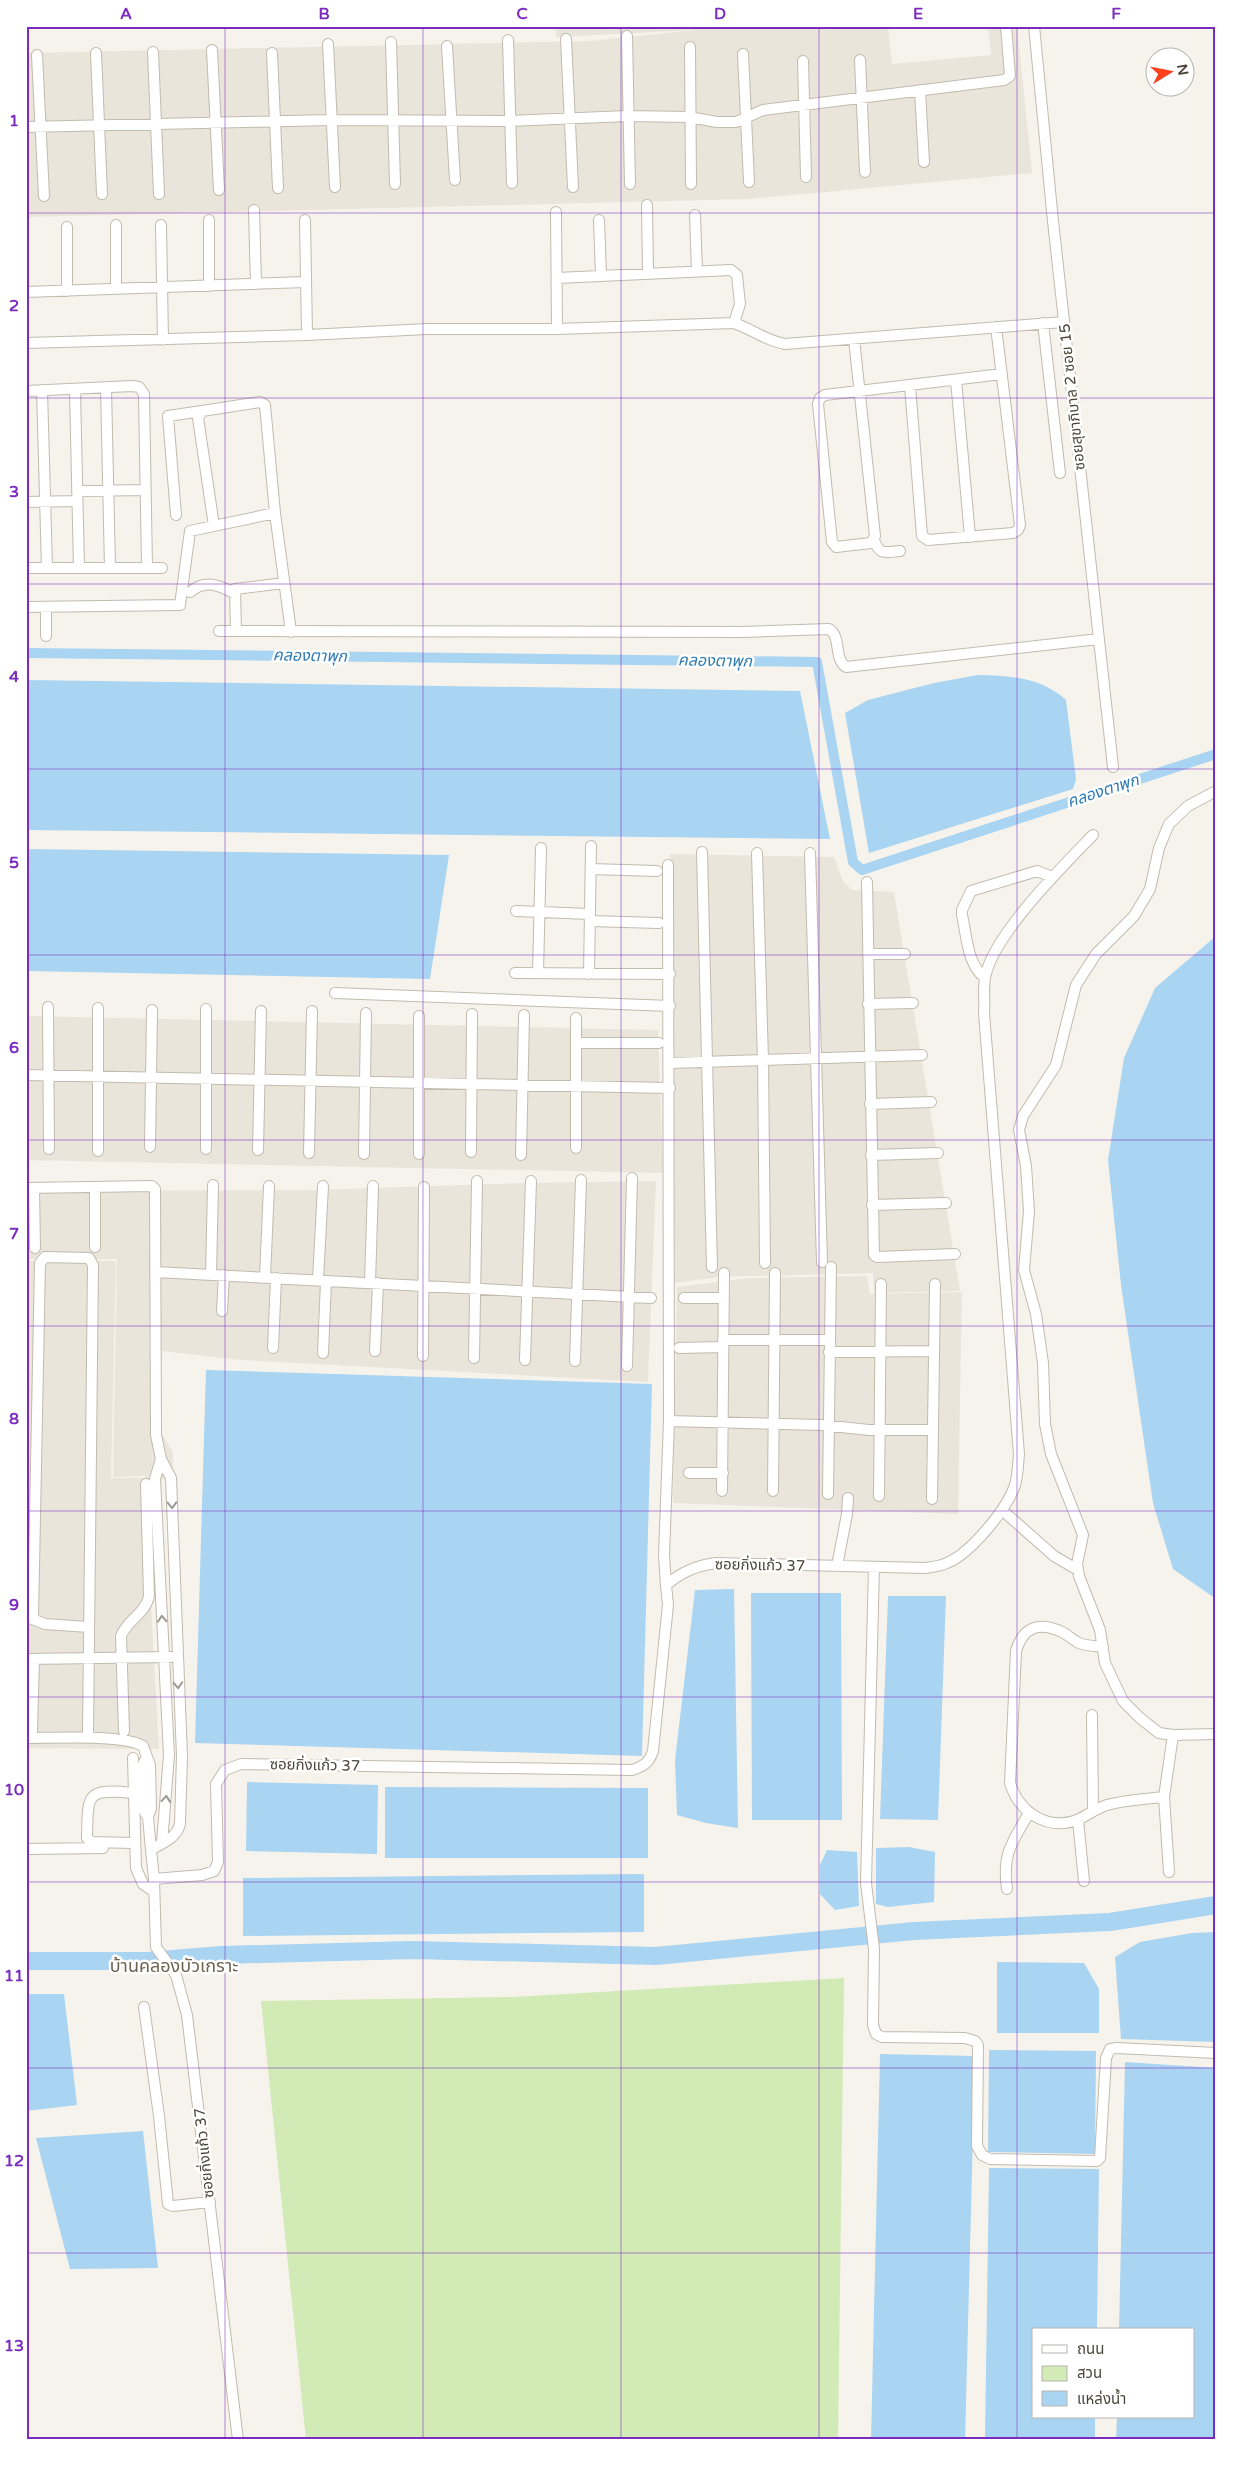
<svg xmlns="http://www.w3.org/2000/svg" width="1242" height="2466" font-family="'Varela Round','Noto Sans Thai',sans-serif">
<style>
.residential{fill:#eae5da}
.green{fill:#d2eab5}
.water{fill:#a9d4f2}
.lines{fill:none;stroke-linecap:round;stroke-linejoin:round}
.canal{stroke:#a9d4f2;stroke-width:10}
.river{stroke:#a9d4f2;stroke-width:18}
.minor-casing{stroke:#c2bbae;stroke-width:12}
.minor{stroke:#fff;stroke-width:10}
.oneway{stroke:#9c9892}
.grid{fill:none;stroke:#7b2cbf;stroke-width:1;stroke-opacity:0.55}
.labels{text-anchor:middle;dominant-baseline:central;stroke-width:5;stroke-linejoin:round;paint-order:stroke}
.street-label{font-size:15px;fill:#4b4439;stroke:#fff}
.water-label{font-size:16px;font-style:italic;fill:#2e7ab2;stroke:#fff}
.quarter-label{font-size:18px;fill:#6e6250;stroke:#fff}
.neatline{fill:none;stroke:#7b2cbf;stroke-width:2}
.grid-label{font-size:16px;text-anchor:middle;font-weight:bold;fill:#7b2cbf}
</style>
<rect width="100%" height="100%" fill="#f6f3ec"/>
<path class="residential" d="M556,26H888L892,64L991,55L988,26H1017L1032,173L749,199L26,217V53L590,41L695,30L556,37Z
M670,854L834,857L843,881L852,890L894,892L960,1291L874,1293L873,1273L719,1277L675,1283Z
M26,1016L658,1030L663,1173L26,1160Z
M656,1181L648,1382L240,1360L162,1351L160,1431L173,1452V1478L146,1481L145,1476L113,1477L117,1259H26V1191L314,1190L525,1183Z
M26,1261H116L111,1478H144L159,1749L26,1748Z
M867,1276L870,1294L962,1292L958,1514L673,1503L677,1287L748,1278Z"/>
<path class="green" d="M844,1978L838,2440H306L261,2001L514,1997Z"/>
<path class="water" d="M978,675C1012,676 1040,677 1066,700L1076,779L1073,789L869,853L845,713L868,700L934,683Z
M26,680L800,691L830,839L26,830Z
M26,849L449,855L430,979L26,971Z
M1216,936V1599L1173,1569L1153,1503L1121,1285L1108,1160L1124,1058L1155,988Z
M206,1370L652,1384L642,1756L195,1743Z
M734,1589L738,1828L706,1823L677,1815L675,1760L695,1590Z
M751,1593H841L842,1820H752Z
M888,1596H946L938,1820L880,1819Z
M247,1782L378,1785L377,1854L246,1851Z
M385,1787L648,1788V1858H385Z
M909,1847L935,1852L934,1902L888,1907L876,1904V1848Z
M827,1850L857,1852L859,1906L835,1910L820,1894V1865Z
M644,1874V1932L243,1936V1878Z
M1216,1932V2042L1121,2039L1115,1957L1140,1942L1192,1933Z
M997,1962L1084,1963L1099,1989V2033H997Z
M26,1994H64L77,2105L26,2111Z
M989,2050L1096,2051L1095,2154L988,2152Z
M880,2054L975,2056L965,2440H871Z
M1125,2062L1216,2068V2440H1116L1117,2417H1193V2330H1119Z
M143,2131L158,2268L70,2269L36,2138Z
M989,2168L1099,2169L1097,2330H1033V2417H1095V2440H985Z"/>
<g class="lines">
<path class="canal" d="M26,653L817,662L853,862L862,870L1216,754"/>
<path class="river" d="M26,1961H147L222,1955L413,1950L656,1956L914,1931L1110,1922L1216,1905"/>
<defs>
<path id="minor" d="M1034,26L1053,221L1113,767
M627,36L630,184
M566,39L573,187
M508,40L512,183
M391,42L395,184
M328,44L335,187
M447,46L455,180
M690,47L691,184
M212,50L219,190
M153,52L159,194
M96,53L102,194
M272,53L278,188
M743,54L749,182
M37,55L44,196
M860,60L865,172
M803,61L806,177
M920,90L924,162
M26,127L332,120L509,121L627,116L689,117L717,122H736L763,110L1004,80L1010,76L1006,26
M647,205L648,273
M254,210L256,284
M556,212L557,329
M695,215L697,271
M209,220V286
M305,220L307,335
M599,220L601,275
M161,225L163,340
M557,278L731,270L737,275L740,304L734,323
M116,289V225
M67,291V227
M26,292L306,282
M1043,323L1060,473
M854,339L875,536L871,543L836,547L832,542L818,404L820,398L825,395L1002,374
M26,343L307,335L427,329H557L734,323C752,329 766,341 785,344L1064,322
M956,380L970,537
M910,386L922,536L928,540L1013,533L1018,530L1020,525L996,327
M106,388L110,568
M42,390L47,568
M75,390L79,568
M26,391L132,386L139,387L144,394L147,568
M77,491L145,490
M26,502L77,501
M176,515L168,416L202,411
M214,526L198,418L202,411L260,402L265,405L275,513
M874,540C880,556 885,552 900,551
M26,568H162
M190,592C205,579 220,585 235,594
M26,607L180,605L190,531L275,513L291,632
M46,608V636
M219,631L742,632L829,629C842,637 833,658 846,667L1099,639
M236,631L235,589L284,583
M1216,791L1188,806L1169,824L1159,848L1150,889L1134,916L1096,954L1076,985L1056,1065L1023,1116L1019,1130L1026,1166L1029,1211L1024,1270L1036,1314L1043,1363L1045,1424L1051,1454L1083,1535L1077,1564L1079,1576L1100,1630L1105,1663L1123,1701L1140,1718L1159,1733L1173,1735L1216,1734
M702,852L712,1267
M757,853L763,1060L765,1263
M810,853L822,1262
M591,869L657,871
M867,882L874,1255L877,1257L955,1254
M516,911L590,914
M590,921L659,923
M868,954H905
M515,973L670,974
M538,973L541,848
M589,974L591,846
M985,978C967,964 967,937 962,915V910L971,891L1037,871L1052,877
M335,993L670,1006
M868,1004L913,1003
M48,1007L49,1149
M206,1009V1149
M576,1043H659
M670,1063L922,1055
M26,1075L670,1088
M870,1104L931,1102
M150,1147L152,1010
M576,1148V1018
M258,1150L261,1011
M98,1151V1008
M471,1152L472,1014
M309,1153L312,1011
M364,1154L366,1013
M419,1154V1016
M521,1155L524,1015
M871,1155L938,1153
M26,1188L152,1186L155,1189L156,1435L161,1459L171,1478L182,1756L180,1824C176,1839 163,1842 151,1850L154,1879
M34,1188L35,1248
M872,1205L946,1203
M95,1247V1187
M155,1272L651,1298
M211,1275L213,1185
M265,1277L269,1186
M318,1280L323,1186
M370,1283L373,1186
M684,1298H724
M222,1311L224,1275
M723,1340H830
M273,1348L276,1278
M679,1348L723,1347
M375,1351L378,1283
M829,1352L934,1351
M323,1353L326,1281
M423,1356L424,1187
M474,1358L477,1181
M525,1360L531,1181
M575,1361L581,1180
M627,1366L632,1178
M669,1421L822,1425L869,1430H933
M161,1459L155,1479L169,1755L162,1843
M689,1473H723
M722,1491L724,1273
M773,1491L775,1273
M828,1494L831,1267
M879,1496L881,1284
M932,1499L935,1284
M1002,1510L1054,1556L1078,1570
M837,1566L847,1514L848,1498
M874,1567L866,1883L874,1949L873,2025L876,2034L882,2037L965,2038L975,2041L978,2045L977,2146L982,2155L990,2159L1097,2161L1100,2158L1106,2058L1110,2049L1117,2048L1216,2053
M666,1585L664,1555L669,1421L668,865
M27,1617L45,1624L88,1627
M33,1619L40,1263L45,1257L89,1258L93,1265L88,1733
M1103,1647C1095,1646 1087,1646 1079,1643C1073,1640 1068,1635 1062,1632C1039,1621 1023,1627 1016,1651L1010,1783C1019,1813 1049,1832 1079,1819C1088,1815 1097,1808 1107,1805C1126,1800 1145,1799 1164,1797
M26,1659L171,1657
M1092,1715L1093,1811
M32,1731L34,1659
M124,1731L121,1636C127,1620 146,1613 149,1596L146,1484
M26,1738C52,1738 124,1734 143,1746L150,1765L151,1808L148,1817L151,1850
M133,1758L136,1868L143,1884L153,1891
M146,1759C138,1768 139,1808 148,1817
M132,1793C85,1788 88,1795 87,1838L92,1842L133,1843
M1078,1820L1084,1881
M26,1849L103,1848
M1169,1872L1164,1797L1173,1735
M1007,1889C1002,1853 1012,1843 1029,1813
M144,2007L159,2116L168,2204L173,2206L210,2202
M238,2440L187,2015L176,1975L156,1947L154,1879L202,1875L214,1871L218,1862L216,1784L225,1770L241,1764L632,1770C644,1766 649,1763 653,1751L668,1605L666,1585C682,1572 695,1566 716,1563L925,1568C932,1567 941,1566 947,1563C971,1553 1007,1509 1015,1485C1018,1475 1018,1464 1019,1454L984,1013C985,1002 983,989 985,978C992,936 1063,866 1093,835"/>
</defs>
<use href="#minor" class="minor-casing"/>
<use href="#minor" class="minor"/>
</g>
<defs><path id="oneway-chevron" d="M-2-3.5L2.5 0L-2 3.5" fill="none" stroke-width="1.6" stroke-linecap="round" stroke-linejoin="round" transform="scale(1.25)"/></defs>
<g class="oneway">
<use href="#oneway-chevron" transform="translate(172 1505) rotate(88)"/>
<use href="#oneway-chevron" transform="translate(162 1619) rotate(-93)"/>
<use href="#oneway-chevron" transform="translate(178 1685) rotate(87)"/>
<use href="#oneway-chevron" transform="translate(166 1799) rotate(-85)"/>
</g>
<path class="grid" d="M225,26V2440M423,26V2440M621,26V2440M819,26V2440M1017,26V2440M26,213H1216M26,398H1216M26,584H1216M26,769H1216M26,955H1216M26,1140H1216M26,1326H1216M26,1511H1216M26,1697H1216M26,1882H1216M26,2068H1216M26,2253H1216"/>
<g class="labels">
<g class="street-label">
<text transform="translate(1072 397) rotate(-96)">ซอยสุขาภิบาล 2 ซอย 15</text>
<text transform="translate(760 1565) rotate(1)">ซอยกิ่งแก้ว 37</text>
<text transform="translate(315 1765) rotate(1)">ซอยกิ่งแก้ว 37</text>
<text transform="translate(204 2153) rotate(-96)">ซอยกิ่งแก้ว 37</text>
</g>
<g class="water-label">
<text transform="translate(310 656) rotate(1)">คลองตาพุก</text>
<text transform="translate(715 661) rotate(1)">คลองตาพุก</text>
<text transform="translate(1103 791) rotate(-18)">คลองตาพุก</text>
</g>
<g class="quarter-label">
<text x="174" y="1966">บ้านคลองบัวเกราะ</text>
</g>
</g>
<rect width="1242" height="2466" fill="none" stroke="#ffffff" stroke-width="55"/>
<rect x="1032" y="2328" width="162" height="90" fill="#ffffff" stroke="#b7b4b0"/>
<rect x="1042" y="2345" width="25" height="8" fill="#ffffff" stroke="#b7b4b0"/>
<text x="1077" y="2354" font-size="15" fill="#4b4439">ถนน</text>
<rect x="1042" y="2366" width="25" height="15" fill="#d2eab5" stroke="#b7b4b0"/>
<text x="1077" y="2378" font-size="15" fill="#4b4439">สวน</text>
<rect x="1042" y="2391" width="25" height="15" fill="#a9d4f2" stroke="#b7b4b0"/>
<text x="1077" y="2404" font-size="15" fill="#4b4439">แหล่งน้ำ</text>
<g transform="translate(1170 72) rotate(80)"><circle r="24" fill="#ffffff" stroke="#b7b4b0"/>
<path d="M0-4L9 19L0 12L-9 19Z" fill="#fc3f1d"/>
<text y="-8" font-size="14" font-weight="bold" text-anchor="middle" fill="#4b4439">N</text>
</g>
<rect x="28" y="28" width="1186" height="2410" class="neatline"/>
<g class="grid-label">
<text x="126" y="19">A</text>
<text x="324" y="19">B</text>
<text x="522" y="19">C</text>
<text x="720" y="19">D</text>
<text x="918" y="19">E</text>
<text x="1116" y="19">F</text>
<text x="14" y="126">1</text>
<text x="14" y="311">2</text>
<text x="14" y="497">3</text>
<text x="14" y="682">4</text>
<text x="14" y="868">5</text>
<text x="14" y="1053">6</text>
<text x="14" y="1239">7</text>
<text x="14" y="1424">8</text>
<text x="14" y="1610">9</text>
<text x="14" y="1795">10</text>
<text x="14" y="1981">11</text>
<text x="14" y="2166">12</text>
<text x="14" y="2351">13</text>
</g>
</svg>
